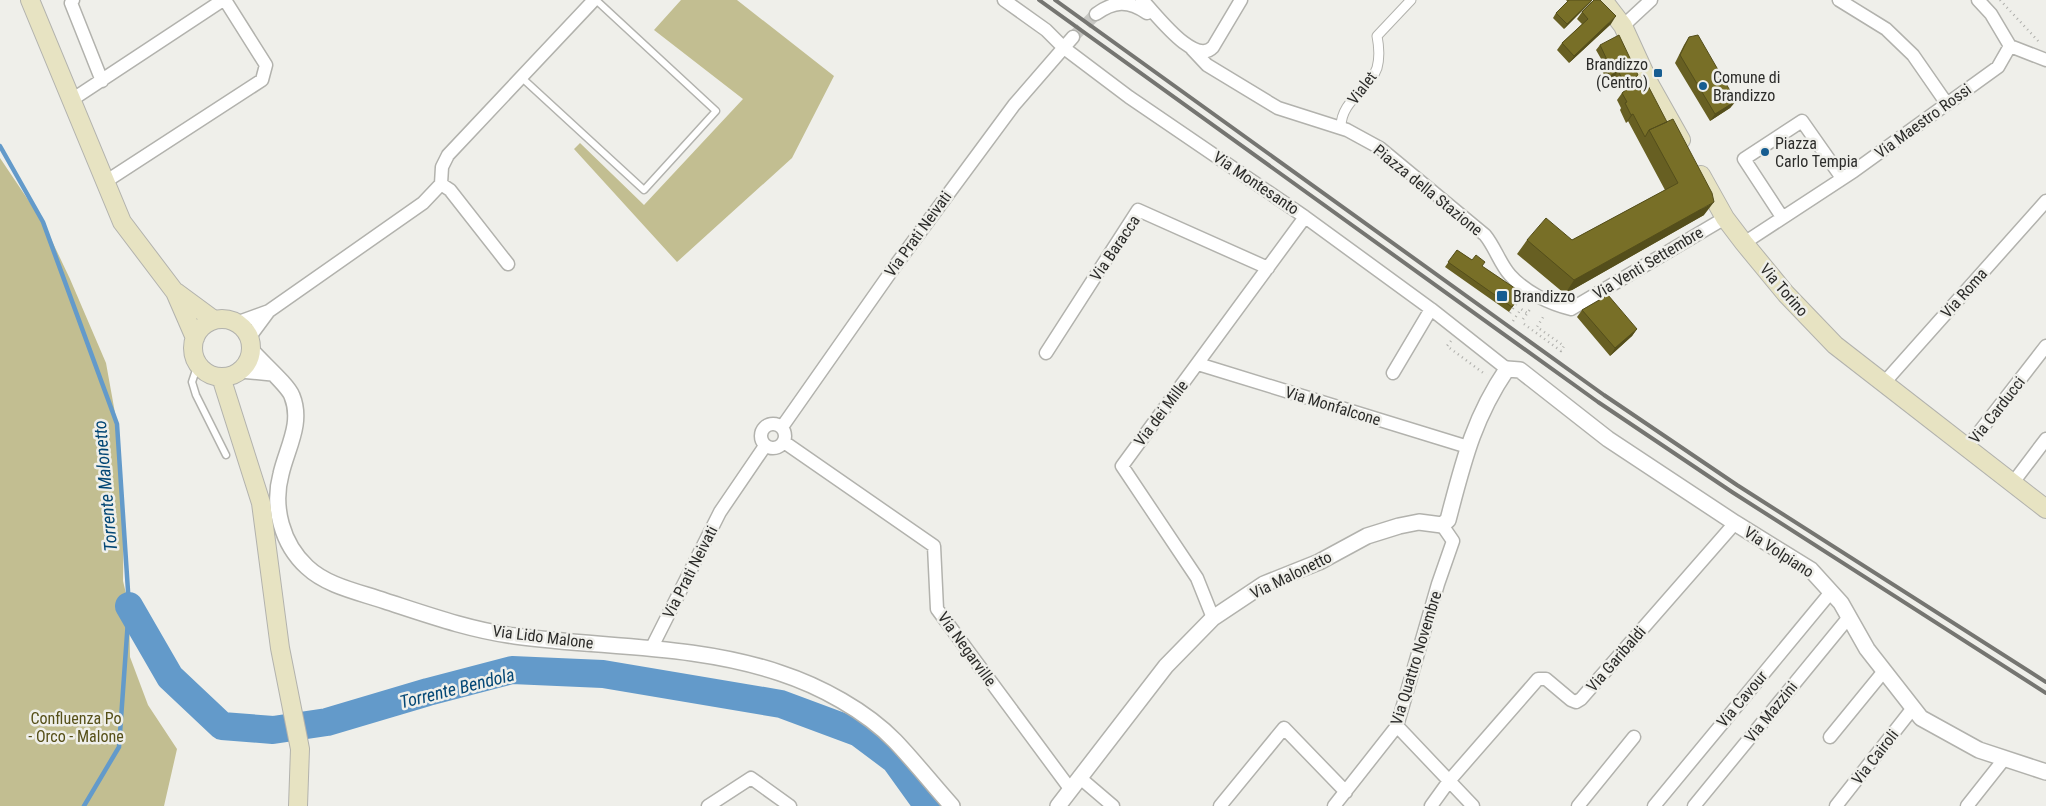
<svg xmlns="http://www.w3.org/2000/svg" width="2046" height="806" font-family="'Roboto Condensed',sans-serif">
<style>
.green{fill:#c2be91}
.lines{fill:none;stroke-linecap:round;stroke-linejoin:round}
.stream{stroke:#639aca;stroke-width:4.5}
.river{stroke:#639aca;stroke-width:28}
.minor-tunnel{stroke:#c8c8c4;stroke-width:12;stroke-dasharray:12 6;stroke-linecap:butt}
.service-casing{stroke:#b2b2ad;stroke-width:9}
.pedestrian-casing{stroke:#b2b2ad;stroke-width:11}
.minor-casing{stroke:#b2b2ad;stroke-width:15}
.tertiary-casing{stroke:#b2b2ad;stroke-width:18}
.secondary-casing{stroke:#b2b2ad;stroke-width:20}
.path{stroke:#aeaeaa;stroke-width:2.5;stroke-dasharray:1 4;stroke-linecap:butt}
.service{stroke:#fff;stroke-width:6}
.pedestrian{stroke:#fff;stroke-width:9}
.minor{stroke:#fff;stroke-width:12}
.tertiary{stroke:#fff;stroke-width:15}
.secondary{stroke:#e7e3c2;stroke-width:18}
.rail{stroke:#757571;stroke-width:4}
.wall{fill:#675f22}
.shaded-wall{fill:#544e1b}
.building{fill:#786f27;stroke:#544e1b}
.poi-dot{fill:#175d91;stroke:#efefea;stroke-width:2}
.labels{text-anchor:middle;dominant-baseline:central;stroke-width:5;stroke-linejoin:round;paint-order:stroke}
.poi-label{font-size:16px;fill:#2c2c2a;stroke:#efefea;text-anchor:start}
.street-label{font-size:16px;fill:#2c2c2a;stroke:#efefea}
.park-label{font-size:16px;fill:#554f18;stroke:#efefea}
.water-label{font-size:18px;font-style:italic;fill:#034775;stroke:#efefea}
</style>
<rect width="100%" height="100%" fill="#efefea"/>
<path class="green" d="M681,0H737L834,76L792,158L677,262L574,149L580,143L644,205L743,99L654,30Z
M0,158L43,222L70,279L106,363L117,424L124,505L123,581L129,606L130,657L148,705L177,749L164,806H0Z"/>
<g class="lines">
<path class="stream" d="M0,146L43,222L117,424L129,606L119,747L84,806"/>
<path class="river" d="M129,606L170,677L222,726L273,730L327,722L428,692L512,670L603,674L781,704L859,733L895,760L928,806"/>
<path class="minor-tunnel" d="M1073,37L1096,14"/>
<defs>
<path id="service" d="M521,77L644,190L716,111L596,0
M198,364L192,382L196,395L226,455"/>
<path id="pedestrian" d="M1341,128C1340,101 1370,89 1377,68C1380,57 1379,46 1377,36L1411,0"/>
<path id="minor" d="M73,0L71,3L102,81
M1004,0L1046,30L1064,48L1129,97L1305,217L1431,309L1507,369
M1142,0C1154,11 1194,67 1213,47L1241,0
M1839,0L1886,29L1913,55L1947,104
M1978,0L1991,14L2010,46
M1096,14C1114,1 1128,0 1147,13
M1623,26L1651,0
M2010,46L2046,60
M1192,49L1207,65L1278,108L1347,130L1380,148L1485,235C1495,247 1500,264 1510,275C1525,292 1550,304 1571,309L1725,218
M70,101L223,0
M105,182L262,80L266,65L225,0
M1782,217L1744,159L1802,121L1842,178
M1744,243L1854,171L1998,67L2010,46
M508,264L450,190L441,184L442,167L448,155L594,0
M236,323L269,311L423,203L441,184
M249,338L269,311
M1046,353L1138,210L1268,268
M1198,364L1468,447
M1393,373L1431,309
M1883,384L2046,201
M761 436a12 12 0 1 1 24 0a12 12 0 1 1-24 0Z
M782,427L895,266L1014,105L1073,37
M784,442L934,546L937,609L1071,790
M1966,449L2046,346
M2012,484L2046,439
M1213,618L1197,578L1122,466L1305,217
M651,649L720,512L765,446
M1397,726L1473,806
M1830,737L1884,671
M1079,777L1113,806
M708,806L751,778L790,806
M1220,806L1284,728L1346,792
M1334,806L1397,726L1438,584L1453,541L1442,525
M1431,806L1449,781L1538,679H1546L1571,700L1576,702L1581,699L1735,523
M1578,806L1634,737
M1654,806L1831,592
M1694,806L1849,617
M1836,806L1913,708
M1967,806L2005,758"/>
<path id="tertiary" d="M251,350C260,361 288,385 292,396C303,423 287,448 281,474C272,507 282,544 307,567C327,586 359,592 385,601C428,615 470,630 515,636C603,648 695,644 780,673C820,686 866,711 895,741C915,762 933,785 952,806
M240,370L272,373
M1058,806L1166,666L1213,618L1264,584L1319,562L1367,536L1399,526L1419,522L1442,525L1448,520C1463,463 1473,419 1507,369L1520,370L1608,439L1735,523L1811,570L1841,603L1867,649L1921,718L1979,750L2046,772"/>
<path id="secondary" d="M30,0L122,222L175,292L195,338
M1603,0L1623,26L1650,85L1681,140
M1701,175L1725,218L1744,243L1786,294L1835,345L2046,509
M176,292L214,320
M193 348a29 29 0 1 1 58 0a29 29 0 1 1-58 0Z
M221,377L261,503L280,648L300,749L298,806"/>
</defs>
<use href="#service" class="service-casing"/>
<use href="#pedestrian" class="pedestrian-casing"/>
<use href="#minor" class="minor-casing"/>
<use href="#tertiary" class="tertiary-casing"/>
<use href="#secondary" class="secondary-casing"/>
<path class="path" d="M2000,0L2040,43
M1510,313L1519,300
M1523,319L1531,308
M1513,321L1521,309L1527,313
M1524,324L1561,351L1564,346L1537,327L1545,314
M1451,341L1447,346L1486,375"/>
<use href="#service" class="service"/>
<use href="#pedestrian" class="pedestrian"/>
<use href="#minor" class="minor"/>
<use href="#tertiary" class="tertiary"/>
<use href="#secondary" class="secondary"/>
<path class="rail" d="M1039,0L1598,402L1732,492L2046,693
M1055,0L1604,395L1737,485L2046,682"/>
</g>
<path class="wall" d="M1566,0H1592L1564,29L1553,18L1556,13L1568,2Z
M1582,12L1611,24L1569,63L1557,50L1562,43L1582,24L1577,19Z
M1689,37L1736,101L1730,108L1710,121L1675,63L1684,45Z
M1600,45L1635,79L1622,89L1615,76L1607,80L1601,69L1604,64L1596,50Z
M1643,76L1704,215L1565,294L1517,254L1527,240H1572L1665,190L1628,121L1626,123L1620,110L1621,108L1617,100L1622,93Z
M1457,250L1522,293L1509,312L1445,267Z
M1582,310L1637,329L1632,336L1610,356L1577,317Z"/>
<path class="shaded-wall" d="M1592,0L1591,2L1564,29L1567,24Z
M1616,16L1611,24L1569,63L1574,56Z
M1618,71L1615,76L1607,80L1610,76Z
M1638,75L1635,79L1622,89L1625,84Z
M1736,101L1730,108L1710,121L1715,114Z
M1633,114L1628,121L1626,123L1631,115Z
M1714,202L1704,215L1565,294L1574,280Z
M1637,329L1632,336L1610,356L1615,348Z"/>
<path class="building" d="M1569,0H1592L1567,24L1556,13Z
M1594,0H1600L1616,16L1574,56L1562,43L1588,19L1582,12Z
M1619,35L1638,75L1625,84L1618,71L1610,76L1604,64L1608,62L1600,45Z
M1698,35L1736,101L1715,114L1680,55L1689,37Z
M1643,76L1667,122L1649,130L1645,137L1633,114L1631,115L1625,103L1627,102L1622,93Z
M1673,119L1712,193L1714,202L1574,280L1527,240L1546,218L1572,240L1678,183L1649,130Z
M1457,250L1472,260L1476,255L1485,262L1482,266L1522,293L1512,307L1448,262Z
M1608,295L1637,329L1615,348L1582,310Z"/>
<g class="poi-dot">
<rect x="1653" y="68" width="10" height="10" rx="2.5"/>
<circle cx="1703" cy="86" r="5"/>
<circle cx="1765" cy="152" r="5"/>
<rect x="1496" y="290" width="12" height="12" rx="2.5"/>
</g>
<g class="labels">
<g class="poi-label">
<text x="1648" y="64" text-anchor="end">Brandizzo<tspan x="1648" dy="18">(Centro)</tspan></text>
<text x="1713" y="77">Comune di<tspan x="1713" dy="18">Brandizzo</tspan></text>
<text x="1775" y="143">Piazza<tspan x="1775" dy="18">Carlo Tempia</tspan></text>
<text x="1513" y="296">Brandizzo</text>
</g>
<g class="street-label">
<text transform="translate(1362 88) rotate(-53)">Vialet</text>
<text transform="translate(1923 121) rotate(-36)">Via Maestro Rossi</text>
<text transform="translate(1256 183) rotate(34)">Via Montesanto</text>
<text transform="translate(1428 190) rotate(39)">Piazza della Stazione</text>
<text transform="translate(918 234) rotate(-54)">Via Prati Neivati</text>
<text transform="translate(1115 248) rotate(-56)">Via Baracca</text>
<text transform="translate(1648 263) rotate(-31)">Via Venti Settembre</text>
<text transform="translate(1784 290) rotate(49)">Via Torino</text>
<text transform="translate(1964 293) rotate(-48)">Via Roma</text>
<text transform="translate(1333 406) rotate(17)">Via Monfalcone</text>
<text transform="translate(1997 410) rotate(-52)">Via Carducci</text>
<text transform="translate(1161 413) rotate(-53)">Via dei Mille</text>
<text transform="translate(1779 552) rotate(33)">Via Volpiano</text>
<text transform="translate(690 572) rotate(-63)">Via Prati Neivati</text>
<text transform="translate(1291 575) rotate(-26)">Via Malonetto</text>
<text transform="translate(543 637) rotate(7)">Via Lido Malone</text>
<text transform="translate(967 649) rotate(54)">Via Negarville</text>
<text transform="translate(1416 658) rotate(-73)">Via Quattro Novembre</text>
<text transform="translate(1616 659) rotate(-49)">Via Garibaldi</text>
<text transform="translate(1742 699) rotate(-50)">Via Cavour</text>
<text transform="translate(1771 712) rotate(-51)">Via Mazzini</text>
<text transform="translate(1875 757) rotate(-52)">Via Cairoli</text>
</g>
<g class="park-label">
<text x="76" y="718">Confluenza Po<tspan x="76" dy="18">- Orco - Malone</tspan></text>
</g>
<g class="water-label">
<text transform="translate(105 486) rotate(-95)">Torrente Malonetto</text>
<text transform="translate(457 688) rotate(-14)">Torrente Bendola</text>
</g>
</g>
</svg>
